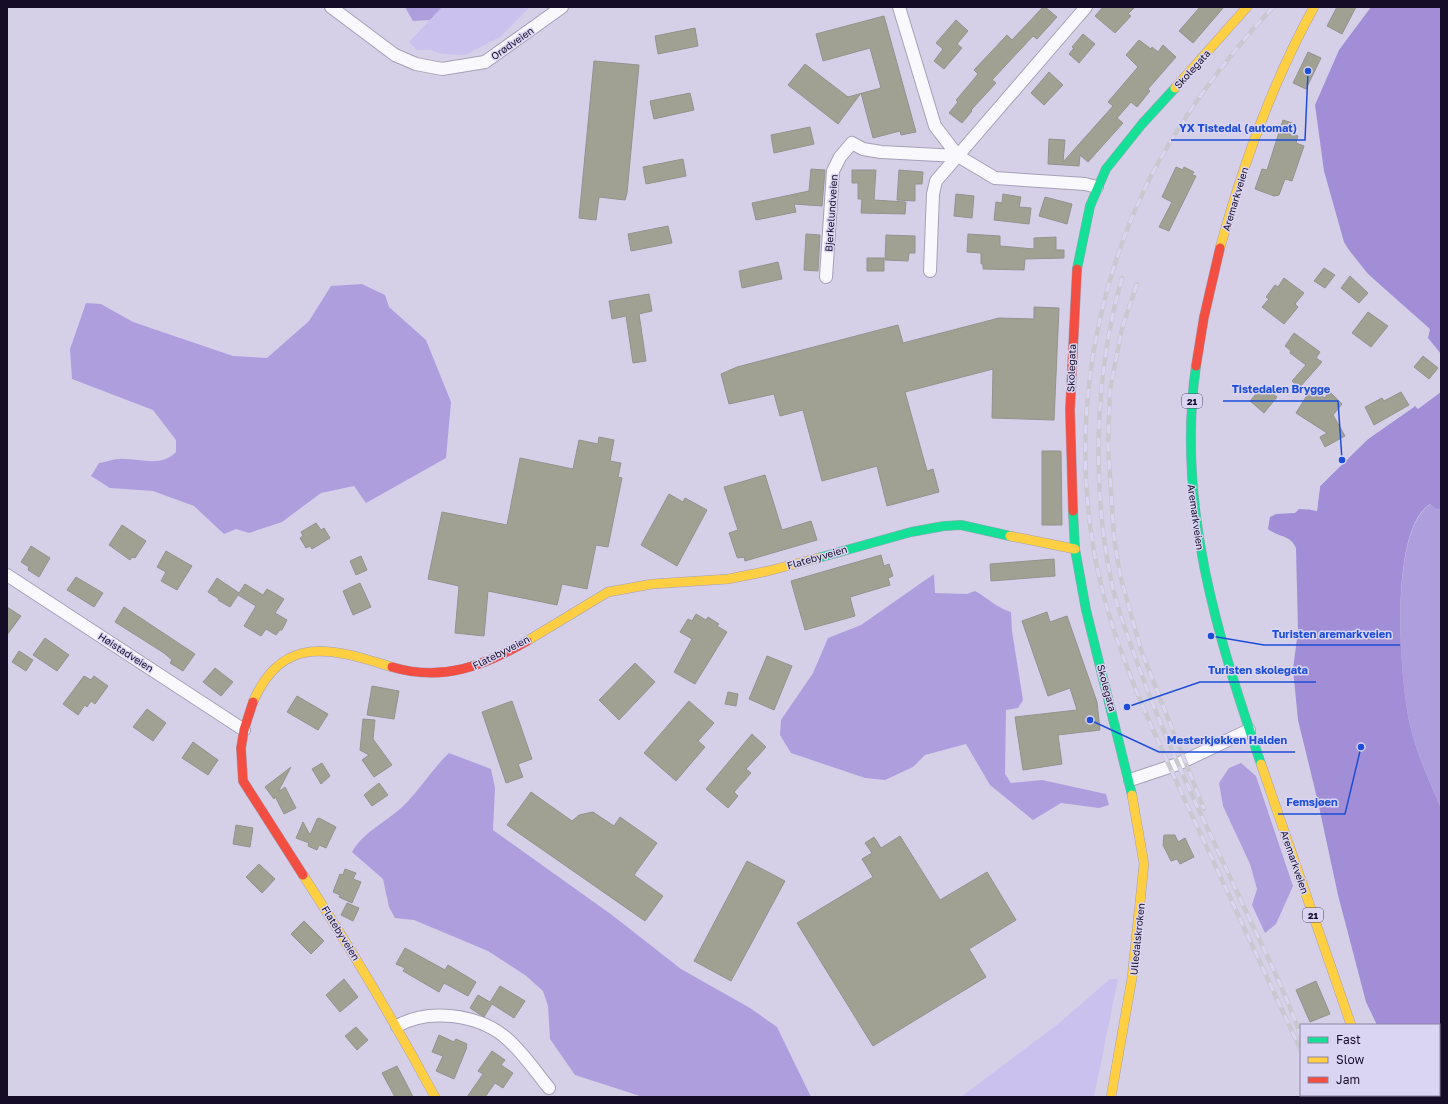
<svg xmlns="http://www.w3.org/2000/svg" width="1448" height="1104" font-family="'Golos Text',sans-serif">
<style>
.green{fill:#cbc1ee}
.forest{fill:#af9ede}
.water{fill:#a18ed7}
.pier{fill:#d5d0e8}
.building{fill:#a1a193;stroke:#94928d}
.lines{fill:none;stroke-linecap:round;stroke-linejoin:round}
.street-casing{stroke:#a5a0b8;stroke-width:14}
.fast-casing{stroke:#a5a0b8;stroke-width:10}
.slow-casing{stroke:#a5a0b8;stroke-width:10}
.jam-casing{stroke:#a5a0b8;stroke-width:10}
.street{stroke:#f9f8fc;stroke-width:12}
.fast{stroke:#16e098;stroke-width:9}
.slow{stroke:#ffcf43;stroke-width:9}
.jam{stroke:#f24e42;stroke-width:9}
.rail-casing{stroke:#c9c8cf;stroke-width:4.5}
.rail{stroke:#dbd5f4;stroke-width:3;stroke-dasharray:9;stroke-linecap:butt}
.labels{text-anchor:middle;dominant-baseline:central;stroke-width:3;stroke-linejoin:round;paint-order:stroke}
.shield{fill:#dbd5f4;stroke:#504965;stroke-width:1}
.shield-label{font-size:9px;font-weight:bold;fill:#150d28}
.street-label{font-size:10px;fill:#150d28;stroke:#dbd5f4}
.leader{fill:none;stroke:#1d4ed8;stroke-width:1.5}
.callout-dot{fill:#1d4ed8;stroke:#dbd5f4;stroke-width:1.5}
.callout-label{font-size:11px;text-anchor:middle;font-weight:bold;fill:#1d4ed8;stroke:#dbd5f4;stroke-width:3;stroke-linejoin:round;paint-order:stroke}
</style>
<rect width="100%" height="100%" fill="#d5d0e8"/>
<path class="green" d="M442,7H530L500,37L465,55L442,54L430,50H417L409,42Z
M1110,979H1118L1094,1097H961L1058,1024Z"/>
<path class="forest" d="M405,7H442L430,20L413,21Z
M362,284L385,295L389,307L426,340L451,402L446,458L366,503L354,486L321,493L282,522L249,533L236,529L224,534L194,506L153,491L110,488L91,476L99,463C107,462 116,458 124,459C141,459 162,467 176,452V440L153,410L72,379L70,349L86,303L101,304L133,322L233,356L267,358L309,321L331,286Z
M1431,504L1436,509L1441,510V808C1429,781 1417,754 1410,725C1400,682 1388,529 1431,504Z
M934,574L935,593L967,594L975,591C988,598 997,608 1011,612L1012,631L1023,700L1018,708L1006,710L1005,774L1011,783L1042,780L1106,794L1109,805L1099,808L1061,803L1033,820L990,785L966,744L925,755L913,767L885,780L865,778L791,753L780,735L781,720L813,673L828,638L861,625Z
M449,753L491,769L495,788L493,830L612,915L681,969L750,1008L777,1027L811,1097H643L575,1075L550,1039L548,1006L543,991L525,975L488,951L414,920L395,918L389,907L383,879L352,852C365,829 392,820 409,800C423,785 434,767 449,753Z
M1241,763L1256,776L1293,886L1276,924L1265,933L1252,905L1257,889L1250,864L1223,806L1219,783L1229,768Z"/>
<path class="water" d="M1371,7H1441V354L1428,338L1430,329L1368,274L1349,250L1344,242L1324,171L1315,105L1339,50Z
M1441,392V510L1436,509L1430,504C1388,530 1400,681 1410,725C1417,754 1429,781 1441,808V1064L1439,1063V1025H1377L1366,1002L1338,895L1318,802L1298,720L1293,669L1298,631L1296,548C1291,535 1278,537 1268,529L1270,517L1276,514L1295,513L1299,509L1317,510L1320,486L1368,439L1415,406L1418,409Z"/>
<path class="pier" d="M1413,405L1414,407L1368,439L1320,486L1317,511L1311,510V508H1315L1319,484L1366,438Z"/>
<path class="building" d="M1043,7H1045L1057,17L1037,39L1033,36L992,80L996,83L971,110L972,111L962,123L949,113L958,102L956,100L958,98L978,74L974,70L1007,35L1012,40Z
M1103,7H1135L1128,14L1131,16L1115,33L1095,16Z
M1200,7H1224L1193,43L1179,31Z
M1337,7H1356L1342,34L1327,26Z
M884,16L916,132L901,135L900,131L873,138L861,93L838,124L788,85L805,64L848,97L881,88L870,48L823,61L816,34Z
M956,20L968,31L957,44L962,48L944,69L934,61L943,49L936,43Z
M695,28L698,46L658,54L655,36Z
M1083,34L1095,44L1079,63L1069,54L1074,48L1072,47Z
M1139,40L1151,49L1152,47L1158,52L1163,45L1176,57L1148,89L1150,91L1137,107L1131,102L1117,118L1123,123L1088,162L1080,155L1079,166L1048,164L1049,139L1065,140L1063,162L1113,106L1108,102L1138,67L1126,55Z
M1308,52L1321,58L1306,89L1293,83Z
M594,61L639,65L627,193L625,200L599,197L596,220L579,218Z
M1049,72L1063,85L1044,105L1031,93Z
M690,93L694,110L654,119L650,101Z
M1283,120L1295,124L1292,134L1298,136L1296,143L1304,146L1292,181L1285,179L1279,195L1274,196L1255,189L1262,169L1267,170Z
M810,127L814,144L774,153L771,135Z
M683,159L686,176L646,184L643,167Z
M1176,167L1183,170L1184,167L1194,172L1192,175L1196,176L1169,231L1159,227L1172,202L1162,197Z
M811,169L825,170L822,206L794,204L796,212L756,220L752,203L809,191Z
M852,170H876L874,200L906,202L905,214L861,213L862,199H858V183H852Z
M899,170L923,172L922,184H915V201L897,200Z
M956,194L974,196L972,218L954,216Z
M1003,194L1021,197L1019,207L1031,208L1029,224L994,220L996,202L1002,203Z
M1045,197L1072,204L1067,224L1039,216Z
M668,226L672,243L631,251L628,234Z
M806,234L820,235L818,271L804,270Z
M968,234L1000,236V246L1034,249V238L1056,237V250H1064V258L1025,259L1024,270L983,269V264H981V253L967,252Z
M886,235L915,236V253H909L908,261L885,260Z
M867,258H884V271H867Z
M778,262L782,279L742,288L739,271Z
M1324,268L1335,275L1325,288L1314,281Z
M1350,276L1368,293L1359,303L1341,288Z
M1284,278L1304,293L1295,304L1298,307L1284,324L1262,307L1269,299L1266,297L1275,285L1278,287Z
M649,294L652,311L639,314L646,361L633,363L626,316L612,319L609,301Z
M1034,307L1059,308L1054,420L992,418L993,369L905,392L927,471L933,469L939,492L887,506L877,466L822,481L803,410L780,416L774,394L729,404L721,374L737,367L898,325L903,343L999,318L1034,319Z
M1368,312L1388,326L1371,347L1352,333Z
M1294,333L1320,352L1316,358L1322,362L1299,388L1292,381L1306,365L1290,353L1291,351L1285,346Z
M1423,356L1438,368L1429,379L1414,367Z
M1263,386L1277,397L1264,413L1250,401Z
M1311,389L1325,398L1329,391L1342,404L1333,415L1345,436L1325,447L1320,437L1327,433L1296,413Z
M1401,392L1409,405L1374,425L1365,407L1382,398L1384,401Z
M599,437L614,440L610,461L621,463L618,477L622,478L608,547L596,545L587,589L562,584L557,605L488,591L484,636L455,633L459,586L428,579L442,512L507,525L520,458L573,469L579,440L598,444Z
M1042,451H1061L1062,525H1042Z
M765,475L782,530L811,521L817,540L745,561L744,557L738,558L737,557L729,533L738,530L724,487Z
M669,494L683,502L685,498L707,510L677,566L641,545Z
M316,523L321,530L324,528L330,538L312,549L310,546L306,548L300,538L303,536L301,532Z
M122,525L146,541L135,558L132,557L130,560L109,545Z
M31,546L50,558L39,577L28,570L29,567L21,562Z
M166,551L192,566L177,590L161,581L166,572L157,567Z
M881,555L884,566L889,564L893,576L888,578L890,585L850,597L855,616L805,630L791,581Z
M361,556L367,570L356,575L350,561Z
M1054,559L1055,576L991,581L990,564Z
M76,577L103,593L94,607L67,590Z
M217,578L239,593L245,584L263,595L267,589L284,599L275,613L287,620L282,630H280L276,635L266,629L261,636L244,626L256,606L238,595L230,607L218,600L219,599L208,592Z
M360,583L371,607L353,615L343,591Z
M7,607L21,616L7,635Z
M124,607L195,654L183,671L170,663L172,660L164,653L115,622Z
M1047,612L1050,622L1067,616L1097,702L1100,730L1058,735L1062,764L1023,770L1015,717L1077,710L1070,688L1048,696L1022,621Z
M696,614L706,620L708,617L719,624L717,626L727,632L695,684L674,672L692,639L680,632L688,619L692,621Z
M45,638L69,655L57,671L33,655Z
M19,651L33,660L26,671L12,662Z
M767,656L792,666L774,710L749,699Z
M635,663L655,682L619,720L599,700Z
M215,668L233,682L221,696L203,682Z
M84,676L91,680L94,676L108,686L95,704L91,701L87,707L85,705L78,715L63,704Z
M372,686L399,691L394,719L367,715Z
M728,692L738,694L736,706L725,704Z
M297,696L328,714L318,730L287,712Z
M512,701L532,759L518,764L523,777L506,783L482,712Z
M689,701L714,723L698,741L705,747L676,781L644,753Z
M147,709L166,723L153,741L133,727Z
M363,719L375,720L373,739L392,765L374,777L362,760L369,755L360,750Z
M752,734L766,747L746,769L751,773L734,792L738,796L728,808L706,789Z
M193,742L218,760L208,775L182,758Z
M322,763L330,776L321,784L312,769Z
M291,767L278,792L285,787L296,808L284,814L275,796L274,799L265,787Z
M379,783L388,795L372,806L364,795Z
M531,792L572,821L579,815L593,812L614,826L620,817L657,843L634,875L663,896L645,921L507,825Z
M319,818L336,827L326,848L319,845L317,850L308,846L309,843L296,838L303,822L310,835L317,819Z
M236,825L253,828L250,847L233,844Z
M1164,835H1175L1178,842L1185,838L1194,857L1180,864L1177,859L1171,861L1163,845Z
M900,836L940,900L987,872L1016,920L969,949L986,977L873,1046L797,923L873,877L862,859L872,853L865,843L874,837L881,848Z
M747,861L785,881L731,981L694,961Z
M259,864L275,879L262,893L246,877Z
M345,869L356,873L353,879L361,882L352,903L339,897L340,895L333,892L340,874L343,875Z
M347,903L359,908L353,921L341,915Z
M304,921L324,941L311,954L291,934Z
M405,948L445,970L448,965L476,982L468,996L444,983L439,992L403,971L405,968L396,964Z
M344,979L358,997L340,1012L326,995Z
M1316,981L1330,1014L1310,1022L1296,990Z
M500,986L525,1001L514,1018L492,1004L484,1017L470,1008L478,995L490,1002Z
M356,1027L368,1040L357,1050L345,1036Z
M439,1035L454,1042L456,1039L467,1044L466,1047H467L454,1079L436,1071L443,1056L432,1052Z
M492,1051L505,1060L501,1065L513,1073L503,1088L495,1083L485,1097H467L483,1074L478,1071Z
M397,1066L405,1081L413,1097H395L382,1073Z"/>
<g class="lines">
<defs>
<path id="street" d="M331,7L395,55L416,64L442,69L485,62L562,7
M899,7L935,126L958,156
M930,271L933,194L936,181L1086,7
M826,277L833,171L840,157L852,143L863,149L881,152L958,156L995,178L1085,184L1097,187
M7,575L244,730
M1130,780L1178,764L1249,730
M397,1026C428,1008 477,1014 505,1037C522,1051 535,1071 549,1088"/>
<path id="fast" d="M1077,269L1090,206L1106,169L1142,124L1175,88
M1196,366C1176,504 1217,635 1261,764
M1073,511L1075,549L1086,610L1132,795
M818,558L911,532L944,526L961,525L1010,536"/>
<path id="slow" d="M1175,88L1247,7
M1220,248C1243,164 1272,83 1314,7
M1010,536L1075,549
M527,641L608,592L652,584L728,579L768,571L818,558
M253,702C283,632 334,649 392,667
M1261,764L1351,1025
M303,875C350,947 394,1021 435,1097
M1111,1097L1132,978L1144,864L1132,795"/>
<path id="jam" d="M1196,366L1204,317L1220,248
M1073,511L1070,410L1077,269
M392,667C442,682 484,666 527,641
M253,702L244,730L241,748L243,781L303,875
M1374,1095L1375,1097"/>
</defs>
<use href="#street" class="street-casing"/>
<use href="#fast" class="fast-casing"/>
<use href="#slow" class="slow-casing"/>
<use href="#jam" class="jam-casing"/>
<use href="#street" class="street"/>
<use href="#fast" class="fast"/>
<use href="#slow" class="slow"/>
<use href="#jam" class="jam"/>
<defs>
<path id="rail" d="M1273,7C1226,58 1182,116 1150,178C1087,304 1068,452 1102,589C1121,665 1156,736 1188,807C1226,888 1263,969 1301,1051
M1122,278C1094,375 1091,490 1113,589C1120,617 1131,645 1141,673C1168,747 1203,818 1236,890C1258,938 1284,987 1301,1037
M1137,284L1122,328L1110,390L1108,445L1114,537L1120,575L1141,650L1204,809
M1321,1095L1322,1097
M1331,1095L1332,1097"/>
</defs>
<use href="#rail" class="rail-casing"/>
<use href="#rail" class="rail"/>
</g>
<g class="labels">
<g class="shield">
<rect x="1182" y="394" width="20" height="14" rx="3"/>
<rect x="1303" y="908" width="20" height="14" rx="3"/>
</g>
<g class="shield-label">
<text x="1192" y="401">21</text>
<text x="1313" y="915">21</text>
</g>
<g class="street-label">
<text transform="translate(512 43) rotate(-35)">Orødveien</text>
<text transform="translate(1192 69) rotate(-48)">Skolegata</text>
<text transform="translate(1235 199) rotate(-73)">Aremarkveien</text>
<text transform="translate(831 213) rotate(-86)">Bjerkelundveien</text>
<text transform="translate(1071 368) rotate(-88)">Skolegata</text>
<text transform="translate(1196 517) rotate(82)">Aremarkveien</text>
<text transform="translate(817 557) rotate(-16)">Flatebyveien</text>
<text transform="translate(126 652) rotate(33)">Høistadveien</text>
<text transform="translate(501 652) rotate(-27)">Flatebyveien</text>
<text transform="translate(1107 688) rotate(75)">Skolegata</text>
<text transform="translate(1295 862) rotate(71)">Aremarkveien</text>
<text transform="translate(341 933) rotate(58)">Flatebyveien</text>
<text transform="translate(1137 939) rotate(-84)">Ulledalskroken</text>
</g>
</g>
<path class="leader" d="M1308 71L1305 140H1171M1342 460L1338 401H1223M1211 636L1264 645H1400M1127 707L1200 682H1316M1090 720L1159 752H1295M1361 747L1345 814H1278"/>
<g class="callout-dot">
<circle cx="1308" cy="71" r="4"/>
<circle cx="1342" cy="460" r="4"/>
<circle cx="1211" cy="636" r="4"/>
<circle cx="1127" cy="707" r="4"/>
<circle cx="1090" cy="720" r="4"/>
<circle cx="1361" cy="747" r="4"/>
</g>
<g class="callout-label">
<text x="1238" y="132">YX Tistedal (automat)</text>
<text x="1281" y="393">Tistedalen Brygge</text>
<text x="1332" y="638">Turisten aremarkveien</text>
<text x="1258" y="674">Turisten skolegata</text>
<text x="1227" y="744">Mesterkjøkken Halden</text>
<text x="1312" y="806">Femsjøen</text>
</g>
<rect width="1448" height="1104" fill="none" stroke="#150d28" stroke-width="16"/>
<rect x="1300" y="1024" width="140" height="72" fill="#dbd5f4" stroke="#8c85a2"/>
<rect x="1308" y="1037" width="20" height="6" fill="#16e098" stroke="#8c85a2"/>
<text x="1336" y="1044" font-size="12" fill="#150d28">Fast</text>
<rect x="1308" y="1057" width="20" height="6" fill="#ffcf43" stroke="#8c85a2"/>
<text x="1336" y="1064" font-size="12" fill="#150d28">Slow</text>
<rect x="1308" y="1077" width="20" height="6" fill="#f24e42" stroke="#8c85a2"/>
<text x="1336" y="1084" font-size="12" fill="#150d28">Jam</text>
</svg>
